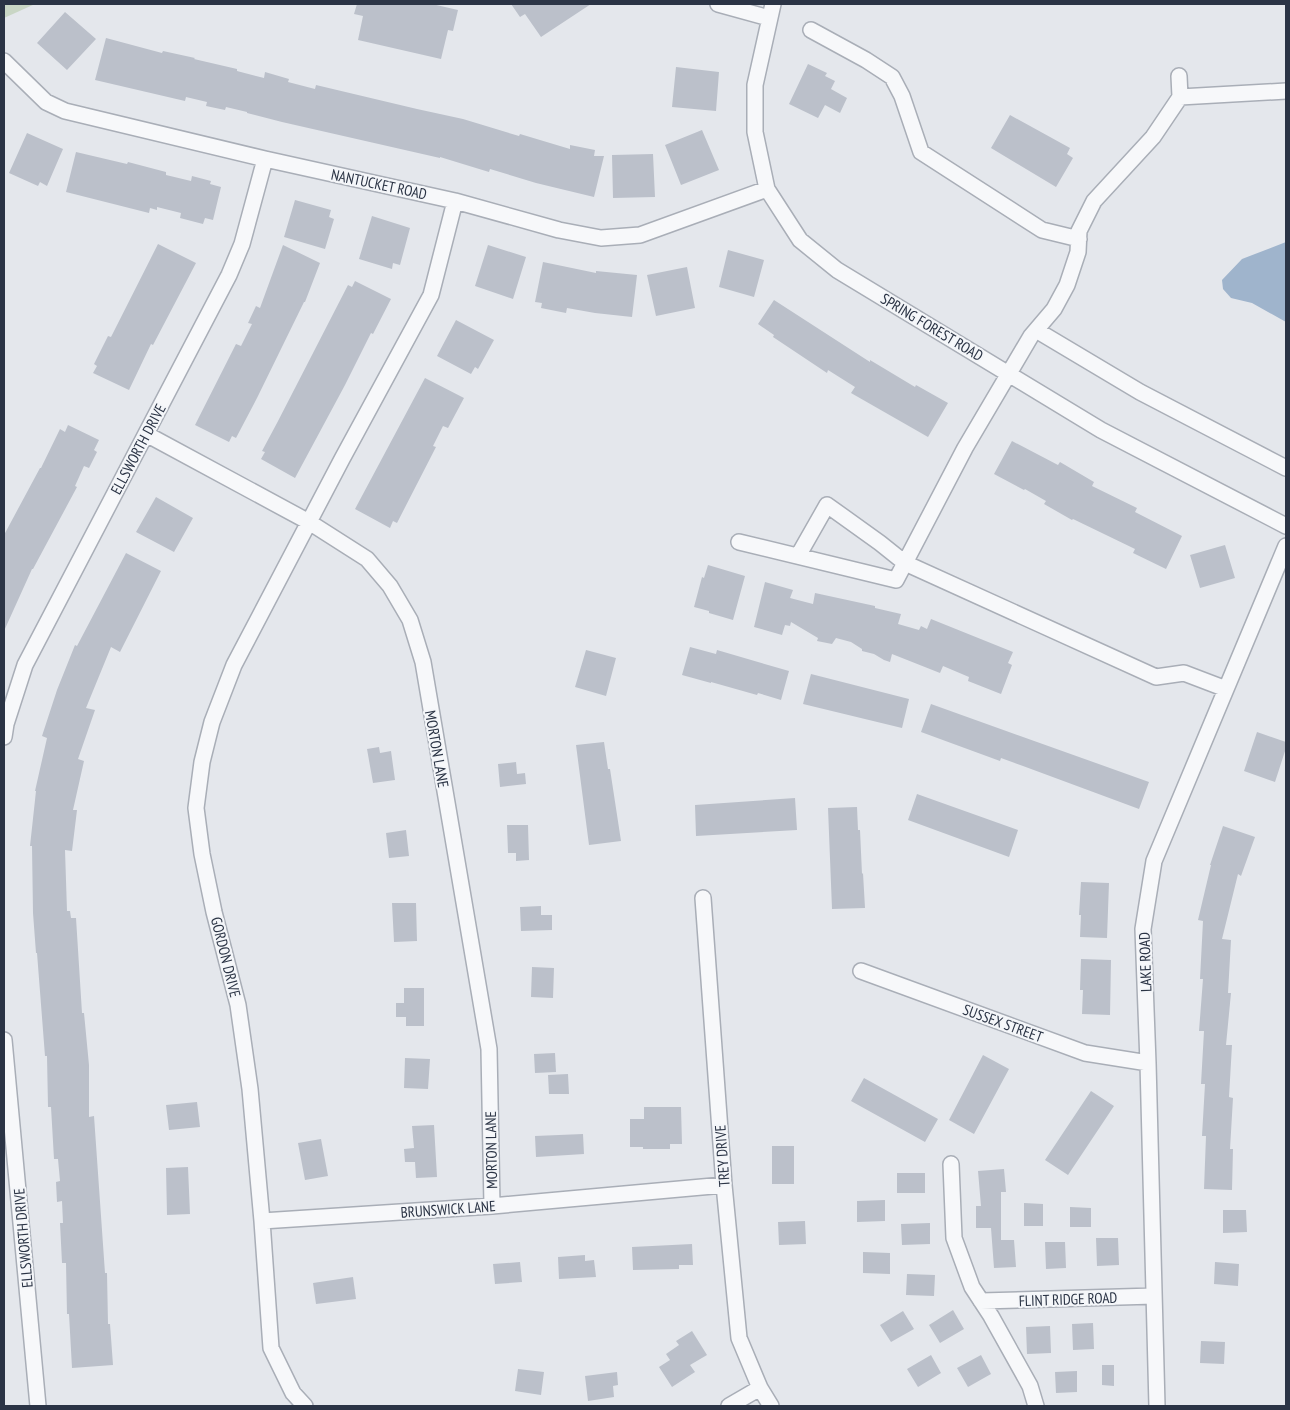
<svg xmlns="http://www.w3.org/2000/svg" width="1290" height="1410" font-family="'PT Sans Narrow',sans-serif">
<style>
.green{fill:#c9d6c5}
.water{fill:#9fb4cc}
.building{fill:#bbc0ca}
.lines{fill:none;stroke-linecap:round;stroke-linejoin:round}
.minor-casing{stroke:#a9aeb7;stroke-width:18}
.minor{stroke:#f7f8fa;stroke-width:15}
.labels{text-anchor:middle;dominant-baseline:central;stroke-width:4;stroke-linejoin:round;paint-order:stroke}
.street-label{font-size:15px;fill:#2b3445;stroke:#f4f6f9}
</style>
<rect width="100%" height="100%" fill="#e4e7ec"/>
<path class="green" d="M4,4H35L4,18Z"/>
<path class="water" d="M1286,242V322L1252,303L1231,298L1223,289L1222,280L1242,259Z"/>
<path class="building" d="M357,4H432L458,10L453,31L448,30L441,59L358,40L363,16L354,14Z
M511,4H591L541,37L525,14L520,17Z
M65,12L96,39L67,70L37,43Z
M106,38L162,53L163,51L195,58L194,59L237,69V71L264,78L265,72L289,79L288,82L315,89L316,85L417,109L463,119L519,136L520,134L570,149V145L595,150L594,156H604L594,197L536,183L490,169L489,172L440,157V158L282,122L247,113V112L226,107L225,110L206,106L207,102L186,97L185,101L95,80Z
M808,64L827,73L825,76L835,81L831,89L847,98L840,113L825,105L818,118L789,104Z
M676,67L719,72L716,111L672,107Z
M1010,115L1070,148L1067,154L1073,158L1056,187L991,148Z
M702,130L719,170L681,185L665,145Z
M27,133L63,149L47,186L40,182L38,186L9,173Z
M76,152L127,164L128,162L166,172V175L191,181L192,176L211,181L210,184L221,187L213,220L205,218L203,224L180,218L181,213L157,207V210L150,208L149,213L66,192Z
M653,154L655,197L613,198L612,155Z
M295,200L331,210L329,217L334,219L325,249L284,237Z
M372,216L410,228L400,265L393,263L392,269L359,259Z
M158,244L196,263L153,345L151,344L129,390L93,373L97,366L94,364L108,336L111,337Z
M283,245L320,263L305,302H304L257,398L236,438L232,436L229,442L195,425L236,344L241,346L252,324L248,323L256,306L260,308Z
M488,245L526,257L513,299L475,286Z
M728,250L764,260L754,297L719,287Z
M543,262L596,273V271L637,275L632,317L595,313L567,308L566,313L541,308L542,303L535,302Z
M687,267L695,308L656,316L647,275Z
M355,281L391,299L373,334L371,333L345,385L295,478L261,459L265,452L262,451L277,423L348,285L352,287Z
M774,300L870,362V360L915,387L916,385L948,403L928,437L851,393L855,387L828,370L827,373L773,337L774,335L758,324Z
M456,320L494,340L478,369L475,367L471,374L437,356Z
M425,378L464,398L448,428L443,426L433,446L436,447L397,523L393,521L390,528L355,509Z
M68,425L99,440L94,450L97,452L89,468L84,466L75,486L77,487L33,569H32L4,631V535L40,468H41L60,429L65,432Z
M1012,441L1058,465L1060,462L1094,482L1092,486L1137,508L1135,512L1182,536L1166,569L1133,553L1135,549L1073,519L1072,520L1044,504L1046,501L1025,489L1024,490L994,474Z
M156,497L193,518L174,552L136,532Z
M1225,545L1235,578L1200,588L1190,555Z
M126,553L161,571L120,652L111,647L86,708L95,710L78,759L84,761L73,810H77L72,851L65,850L67,911H70L71,918H76L82,1013H84L89,1065V1117L94,1116L105,1273H107L108,1324H110L113,1365L72,1368L69,1314H67L66,1263H62L60,1223H63L62,1201L57,1202L56,1182L60,1181L58,1159H54L51,1107H48L47,1056H45L37,953H36L33,913L32,846H30L36,791H35L47,738L42,736L57,690L75,645L77,646Z
M708,565L745,576L733,620L709,613V611L694,607L702,577L704,578Z
M765,582L793,590L790,598L813,604L815,593L875,606V608L901,614L898,624L919,630L921,626L927,629L931,619L1013,652L1008,663L1012,665L1001,694L968,681L969,677L943,666L940,673L892,654L890,662L884,660L874,654L862,651V649L851,642L836,638L832,644L817,641L818,638L791,622L790,626L785,625L782,635L754,627Z
M690,647L716,654L717,650L789,671L781,700L758,693L757,695L711,682V683L682,675Z
M586,650L616,658L606,696L575,687Z
M811,674L909,699L902,728L803,704Z
M931,704L1149,782L1139,809L1023,766L1001,758L1000,761L921,732Z
M1257,732L1286,742V748L1275,782L1244,771Z
M604,742L608,769H610L621,841L589,845L576,745Z
M379,747L380,753L391,751L395,780L373,783L367,749Z
M516,762L517,774L525,773L526,784L500,787L498,764Z
M917,794L1018,830L1009,857L908,820Z
M795,798L797,830L696,836L695,805Z
M857,807L858,830H860L862,874L863,873L865,908L832,909L828,808Z
M507,825H528L529,860L516,861V853H508Z
M1223,826L1255,837L1241,876L1238,874L1222,939L1231,940L1228,993H1231L1226,1045H1232L1229,1097L1233,1098L1230,1149H1233L1232,1190L1204,1189L1206,1136H1202L1205,1084H1201L1204,1031H1199L1203,979H1200L1203,921L1198,920L1211,865H1210Z
M406,830L409,856L389,858L386,833Z
M1081,882L1109,883L1107,938L1080,937L1081,915H1079Z
M392,903H416L417,941L394,942Z
M541,906V915H552V930L521,931L520,907Z
M1081,959L1111,960L1110,1015L1082,1014L1083,990H1080Z
M532,967L554,968L553,998L531,997Z
M404,988H424V1026H406V1017H396V1003H404Z
M555,1053L556,1072L535,1073L534,1054Z
M983,1055L1009,1069L974,1134L949,1120Z
M405,1058L430,1059L428,1089L404,1088Z
M568,1074L569,1094H549L548,1075Z
M864,1078L938,1119L925,1142L851,1101Z
M1091,1091L1114,1106L1068,1175L1045,1160Z
M197,1102L200,1127L169,1130L166,1105Z
M644,1107H681L682,1144H670V1149H643V1147H630V1119H644Z
M434,1125L437,1177L416,1178L415,1162H405L404,1149L414,1148L412,1126Z
M583,1134L584,1154L536,1157L535,1136Z
M321,1139L328,1176L305,1180L298,1143Z
M772,1146H794V1184H772Z
M188,1167L190,1214L167,1215L166,1168Z
M1004,1169L1006,1192H1001V1240H1014L1016,1267L994,1268L991,1228H976V1206H981L978,1171Z
M897,1173H925V1193H897Z
M885,1200V1221L857,1222V1201Z
M1024,1203L1043,1204V1226H1024Z
M1070,1207L1091,1208V1227H1070Z
M1223,1210H1246L1247,1232L1223,1233Z
M805,1221L806,1244L779,1245L778,1222Z
M930,1223V1244L902,1245L901,1224Z
M1096,1238H1118L1119,1265L1097,1266Z
M1045,1242H1065L1066,1268L1046,1269Z
M692,1244L693,1265H679V1269L633,1270L632,1247Z
M863,1252L890,1253V1274L863,1273Z
M585,1255V1261L594,1260L596,1277L559,1279L558,1257Z
M520,1262L522,1282L495,1284L493,1264Z
M1215,1262L1239,1264L1238,1286L1214,1284Z
M907,1274L935,1275L934,1296L906,1295Z
M353,1277L356,1299L316,1304L313,1283Z
M953,1310L964,1329L940,1343L929,1325Z
M903,1311L914,1329L891,1342L880,1325Z
M1093,1323L1094,1349L1073,1350L1072,1324Z
M1050,1326L1051,1353L1027,1354L1026,1327Z
M692,1331L707,1355L690,1365L695,1372L672,1387L659,1367L670,1360L666,1354L679,1345L676,1341Z
M1201,1341L1225,1342L1224,1364L1200,1363Z
M931,1355L941,1373L918,1387L907,1369Z
M981,1355L991,1374L968,1387L957,1368Z
M1102,1365H1114V1386L1102,1385Z
M518,1369L544,1372L541,1395L515,1391Z
M1077,1371V1392L1056,1393L1055,1372Z
M617,1372L618,1385L613,1386L614,1397L588,1401L585,1376Z"/>
<g class="lines">
<defs>
<path id="minor" d="M718,4L769,18
M773,4L755,85V132L767,189L800,240L837,270L1101,430L1286,526
M811,30L866,60L892,77L902,96L921,152L1042,230L1079,239
M4,61L46,102L65,111L265,159L455,201L559,230L601,238L640,235L767,189
M1180,97L1286,91
M1036,330L1140,392L1286,468
M146,434L309,522L367,559L390,586L410,620L423,662L489,1049L492,1206
M739,542L896,580L965,448L1031,336L1054,309L1067,285L1078,252L1079,231L1094,201L1153,137L1180,97L1179,76
M798,556L827,505L880,543L905,563L1156,677L1184,673L1226,689
M4,737L6,724L25,665L229,275L242,244L265,159
M703,898L724,1185L739,1338L760,1388L771,1406
M861,971L1085,1053L1148,1063
M4,1040L38,1406
M951,1164L954,1238L972,1287L991,1316L1030,1386L1036,1406
M262,1221L492,1206L724,1185
M981,1301L1154,1296
M305,1406L293,1393L271,1348L262,1221L250,1089L238,1005L214,912L202,854L196,808L202,762L212,722L234,665L342,459L431,295L455,201
M729,1406L760,1388
M1157,1406L1148,1063L1143,929L1154,861L1286,546"/>
</defs>
<use href="#minor" class="minor-casing"/>
<use href="#minor" class="minor"/>
</g>
<g class="labels">
<g class="street-label">
<text transform="translate(379 184) rotate(12)">NANTUCKET ROAD</text>
<text transform="translate(932 327) rotate(31)">SPRING FOREST ROAD</text>
<text transform="translate(138 449) rotate(-62)">ELLSWORTH DRIVE</text>
<text transform="translate(437 749) rotate(80)">MORTON LANE</text>
<text transform="translate(226 957) rotate(76)">GORDON DRIVE</text>
<text transform="translate(1145 962) rotate(-92)">LAKE ROAD</text>
<text transform="translate(1003 1023) rotate(20)">SUSSEX STREET</text>
<text transform="translate(491 1150) rotate(-91)">MORTON LANE</text>
<text transform="translate(722 1156) rotate(-94)">TREY DRIVE</text>
<text transform="translate(448 1209) rotate(-4)">BRUNSWICK LANE</text>
<text transform="translate(23 1238) rotate(-95)">ELLSWORTH DRIVE</text>
<text transform="translate(1068 1299) rotate(-2)">FLINT RIDGE ROAD</text>
</g>
</g>
<rect width="1290" height="1410" fill="none" stroke="#2b3445" stroke-width="10"/>
</svg>
